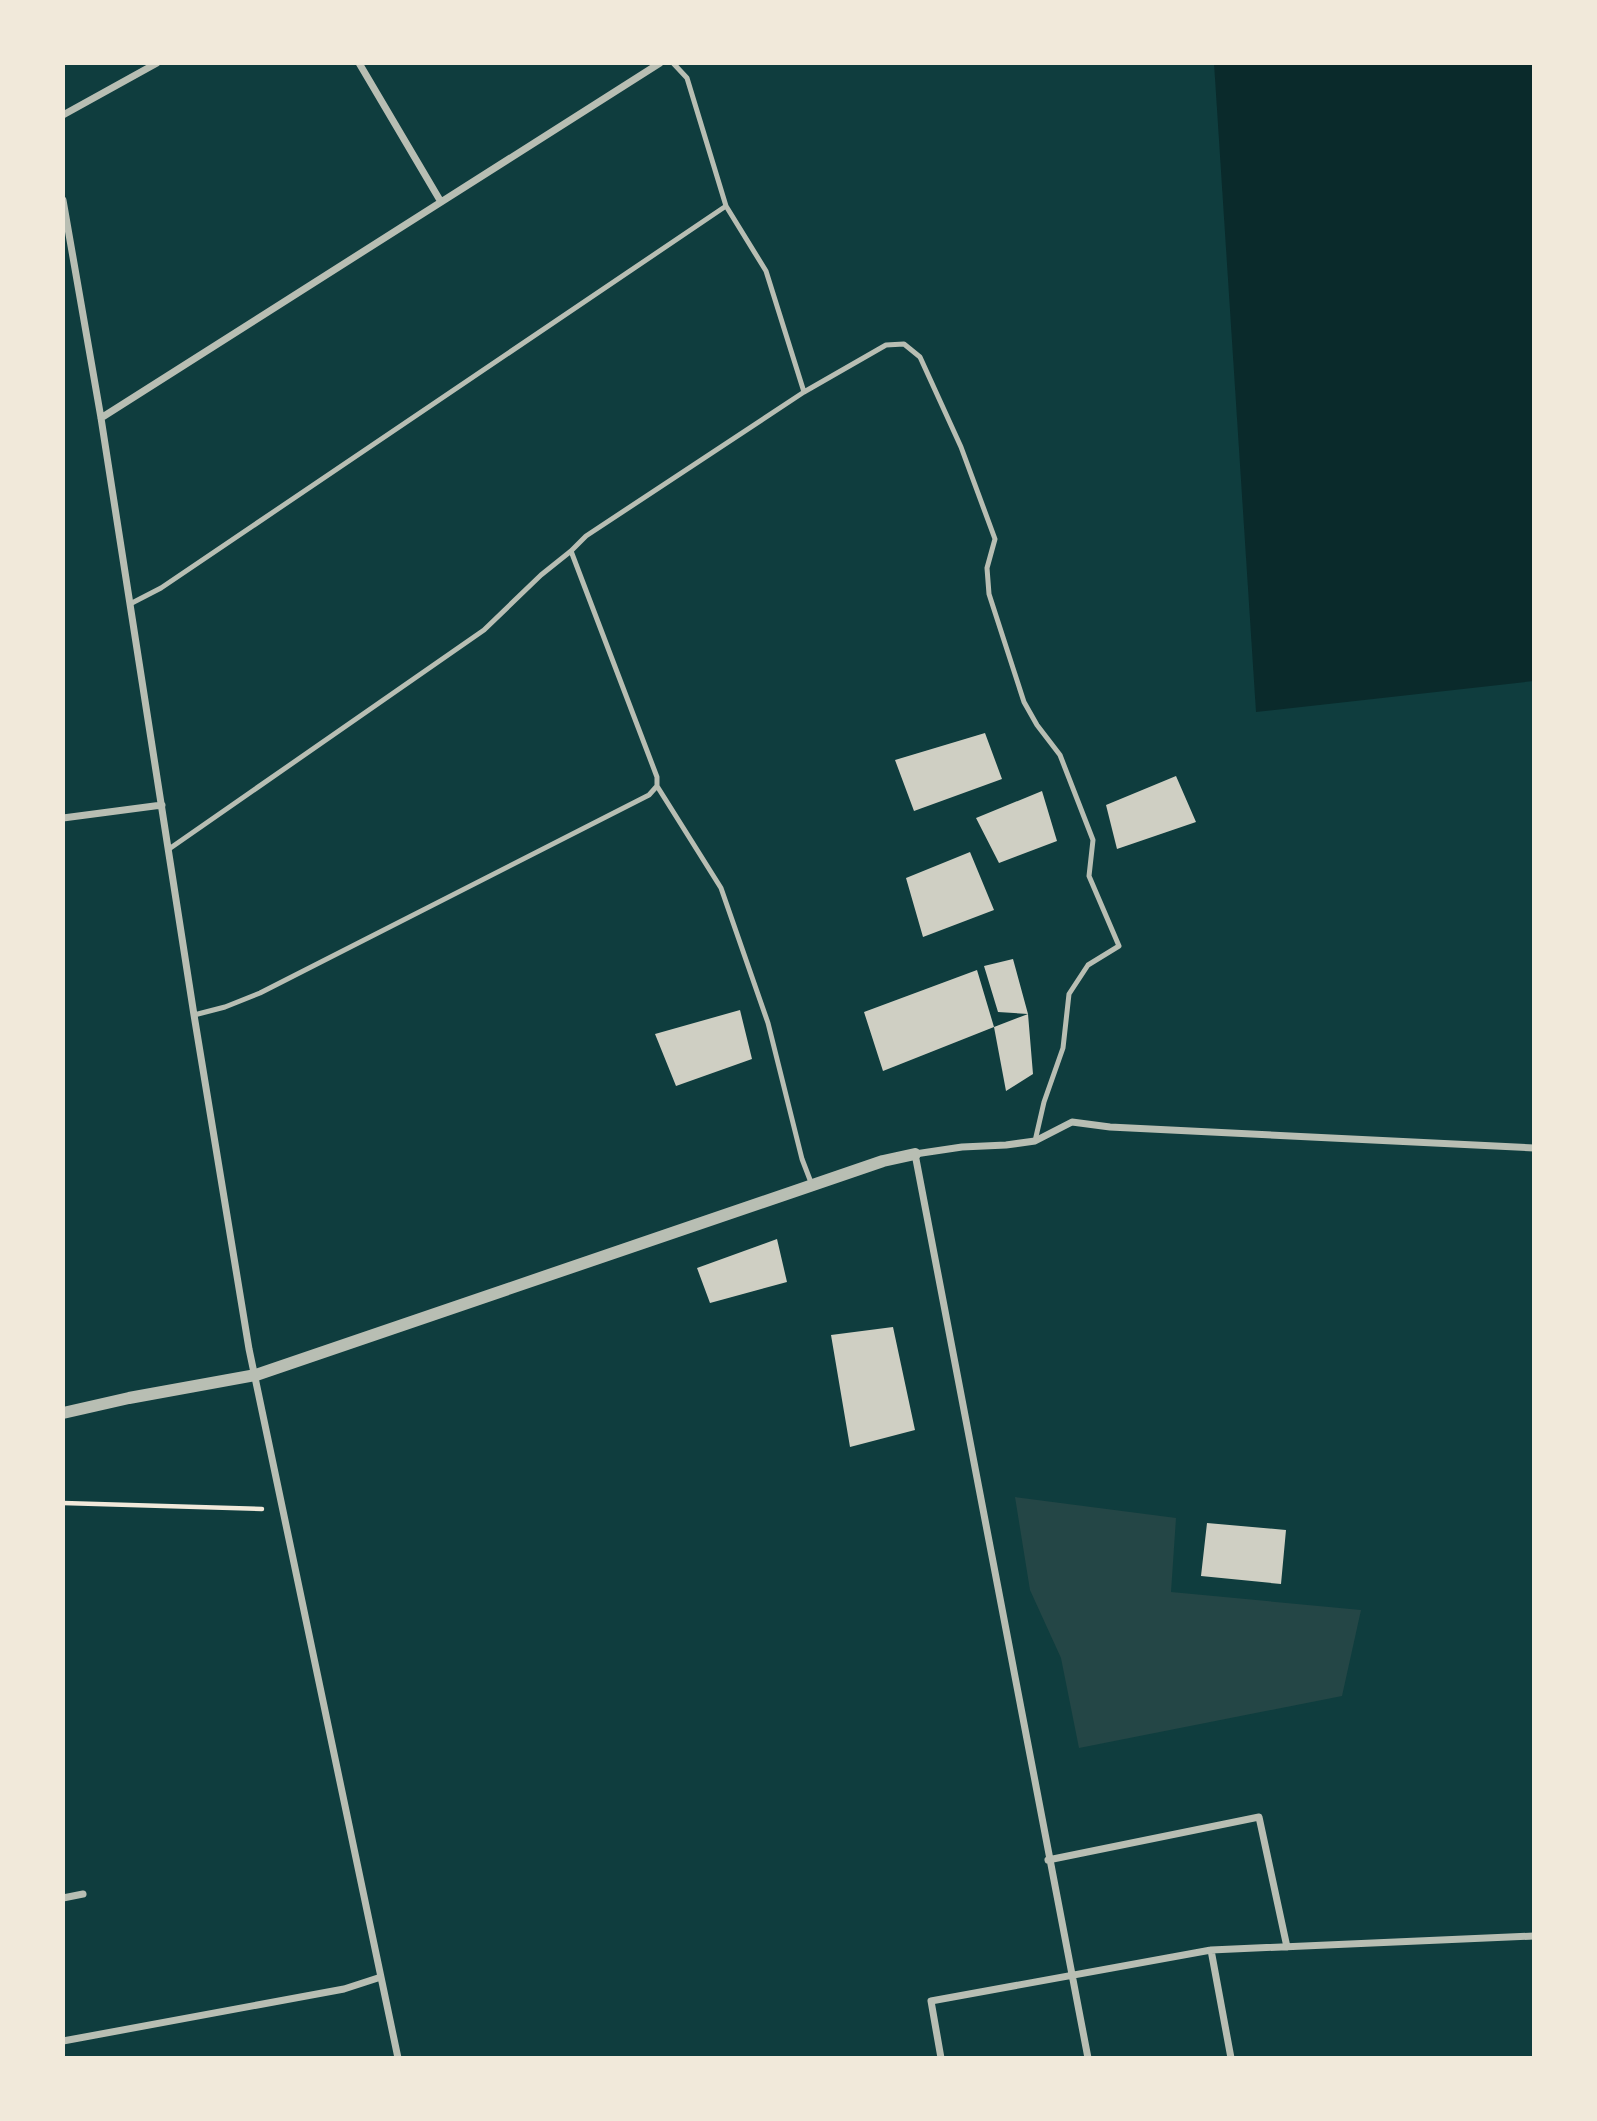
<svg xmlns="http://www.w3.org/2000/svg" width="1597" height="2121" font-family="'PT Serif',serif">
<style>
.green{fill:#244646}
.water{fill:#0a2a2b}
.building{fill:#cfcfc3}
.lines{fill:none;stroke-linecap:round;stroke-linejoin:round}
.path{stroke:#f1e9da;stroke-width:4.5}
.service{stroke:#b8beb3;stroke-width:5}
.minor{stroke:#b8beb3;stroke-width:7}
.tertiary{stroke:#b8beb3;stroke-width:12}
</style>
<rect width="100%" height="100%" fill="#0f3d3e"/>
<path class="green" d="M1015,1497L1176,1518L1171,1592L1361,1610L1342,1696L1079,1748L1061,1658L1030,1590Z"/>
<path class="water" d="M1214,63H1534V681L1256,712Z"/>
<path class="building" d="M985,733L1002,779L914,811L895,760Z
M1176,776L1196,822L1117,849L1106,805Z
M1042,791L1057,841L999,863L976,818Z
M970,852L994,910L923,937L906,878Z
M1013,959L1028,1014L1033,1074L1006,1091L994,1027L883,1071L864,1012L977,970L994,1027L1028,1014L998,1012L984,966Z
M740,1010L752,1059L676,1086L655,1034Z
M777,1239L787,1282L710,1303L697,1268Z
M893,1327L915,1430L850,1447L831,1335Z
M1207,1523L1286,1530L1281,1584L1201,1576Z"/>
<g class="lines">
<path class="path" d="M63,1503L262,1509"/>
<path class="service" d="M673,63L687,78L726,206L766,271L804,392
M571,551L586,536L804,392L886,345L904,344L920,357L961,447L995,539L987,568L989,594L1024,702L1037,725L1060,755L1093,840L1089,876L1119,946L1088,965L1069,994L1063,1048L1044,1102L1035,1141
M130,604L161,588L726,206
M657,786L721,888L768,1023L802,1159L812,1185
M169,849L484,630L541,575L571,551L657,777V786L649,795L260,993L225,1007L194,1015"/>
<path class="minor" d="M359,63L441,202
M63,115L157,63
M63,200L101,418L194,1015L249,1349L398,2058
M101,418L660,63
M63,818L162,805
M1048,1860L1259,1817L1287,1947
M63,1898L83,1894
M1211,1950L1231,2058
M63,2041L344,1989L381,1977
M941,2058L931,2001L1211,1950L1534,1936
M1088,2058L915,1154L962,1147L1006,1145L1035,1141L1072,1122L1110,1127L1534,1148"/>
<path class="tertiary" d="M63,1413L129,1398L256,1375L883,1161L915,1154"/>
</g>
<rect width="1597" height="2121" fill="none" stroke="#f1e9da" stroke-width="130"/>
</svg>
